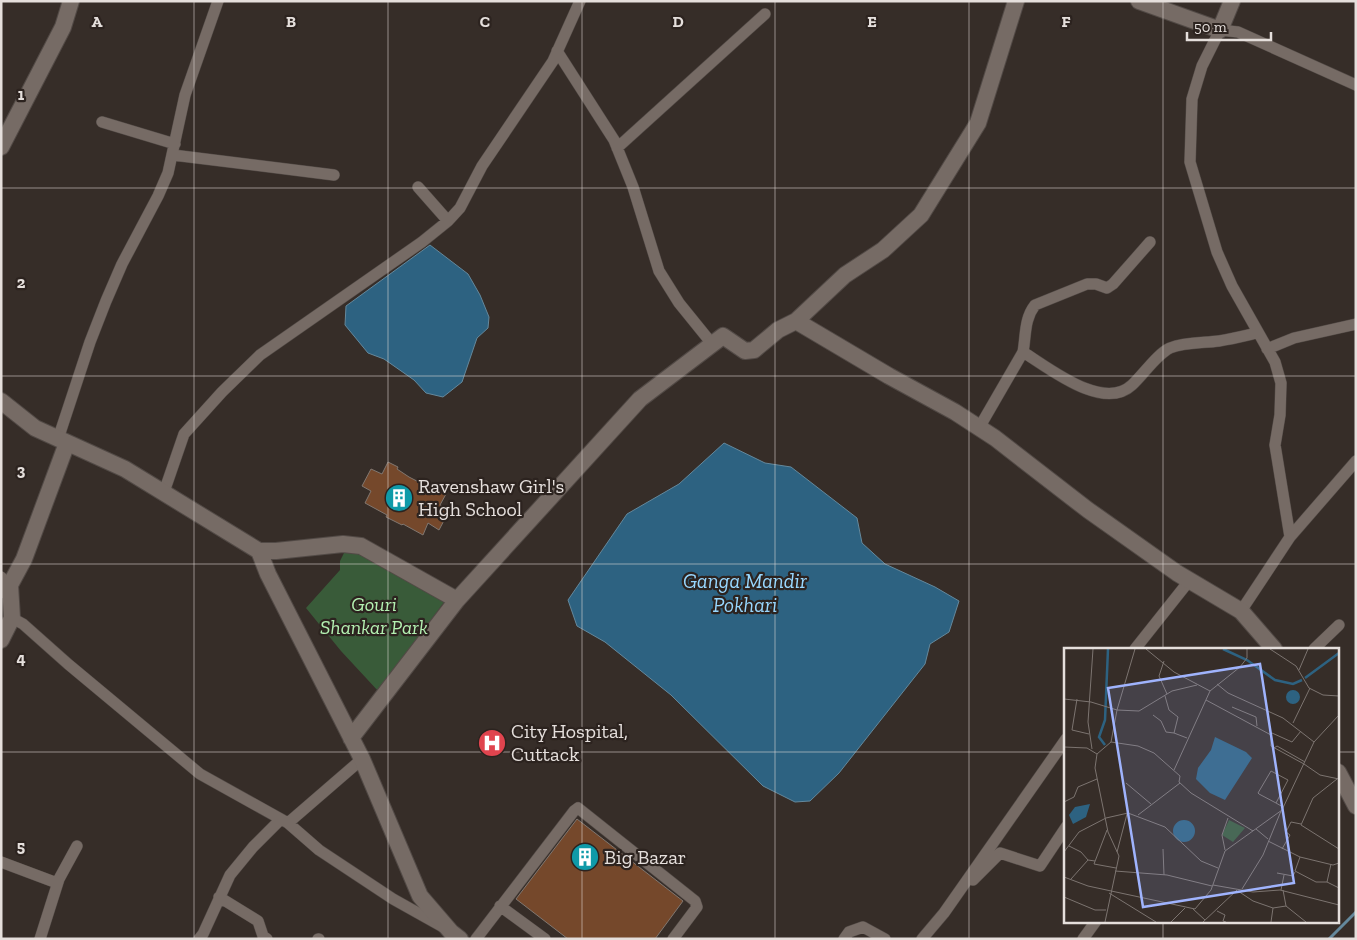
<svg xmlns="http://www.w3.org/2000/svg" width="1357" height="940" font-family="'Zilla Slab',serif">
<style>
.green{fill:#395b39}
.water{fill:#2d6281;stroke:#64889c}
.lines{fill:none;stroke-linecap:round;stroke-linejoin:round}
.stream{stroke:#64889c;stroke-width:3}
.building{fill:#75482b;stroke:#817770}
.street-casing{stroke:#524a46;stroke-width:12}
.secondary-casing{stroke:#524a46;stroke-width:18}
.street{stroke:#766b65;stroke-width:11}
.secondary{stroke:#766b65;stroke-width:16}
.grid{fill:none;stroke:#e5dfdc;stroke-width:1;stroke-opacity:0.55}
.labels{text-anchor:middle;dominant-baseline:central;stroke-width:4.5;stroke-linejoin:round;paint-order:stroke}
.poi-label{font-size:20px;fill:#e5dfdc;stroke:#2c231f;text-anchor:start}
.park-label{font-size:20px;font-style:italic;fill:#b4f1b2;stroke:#2c231f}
.water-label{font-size:21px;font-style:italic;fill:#98d7fe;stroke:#2c231f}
.inset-river{fill:none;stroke:#2d6281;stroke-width:2.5}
.inset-road{fill:none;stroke:#7c7470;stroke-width:1}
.view{fill:#9fb3fd;fill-opacity:0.15;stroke:#9fb3fd;stroke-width:2.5}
.inset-edge{fill:none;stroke:#e5dfdc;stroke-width:2.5}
.grid-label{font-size:16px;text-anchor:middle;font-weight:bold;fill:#e5dfdc;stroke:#2c231f;stroke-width:4.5;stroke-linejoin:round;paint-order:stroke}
</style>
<rect width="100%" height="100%" fill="#362d28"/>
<path class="green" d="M352,550H359L444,602L379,692L341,651L306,608L340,570V561L344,553Z"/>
<path class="water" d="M430,245L468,274L480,295L489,317L488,328L477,338L462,382L443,397L426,393L414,380L384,359L368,353L345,325L346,306Z
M724,443L765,463L791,467L857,518L862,543L885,564L935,587L959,601L949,632L930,644L925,664L839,773L810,801L795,802L763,786L671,695L605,642L577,626L568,600L627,514L679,484Z"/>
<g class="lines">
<path class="stream" d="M1329,939L1356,912"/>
</g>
<path class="building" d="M388,462L398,467L397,469L409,477L438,492L439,491L446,494L440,505L449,511L439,530L428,523L423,535L403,524L402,525L386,517L387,515L365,503L371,491L362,486L371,469L382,474Z
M577,819L683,901L655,939H568L516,899Z"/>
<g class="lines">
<defs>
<path id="street" d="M557,51L614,140L633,187L659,271L679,303L713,345
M102,122L175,144
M617,148L765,14
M173,155L334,175
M418,187L448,221
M1267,349L1294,338L1356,324
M1023,352C1026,336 1024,319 1035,305L1087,284H1096L1107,288L1113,284L1150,242
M979,428L1023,352C1049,368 1103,412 1132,385C1143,375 1157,354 1170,348C1185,342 1204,343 1219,341C1232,339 1244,336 1257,333
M58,439L90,342L106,301L122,264L158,196L168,173L185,95L218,1
M164,492L184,434L222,392L260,355L422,242L448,221L460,208L482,166L553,61L580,1
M1290,537L1275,445L1280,415L1281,383L1275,362L1232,286L1217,252L1190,162L1192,99L1202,66L1220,30L1238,32L1356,85
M1,577L10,585L1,593
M1241,611L1290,537L1356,461
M12,618L23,624L68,664L200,774L288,823L319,850L393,899L443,927
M1135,649L1189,581
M1314,649L1339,625
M288,823L362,759
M1,862L57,883
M973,880L1000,853L1040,866L1066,827
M219,897L258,921L263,936L267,939
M500,906L545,939
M40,939L59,879L77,846
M199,939L203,934L230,875L253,847L281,819
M318,939H319
M476,939L574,811L578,808L695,901L697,907L673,939
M844,939L849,932L863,927L885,939
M922,939L944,913L1066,739
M1083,939L1096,921"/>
<path id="secondary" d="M1139,1L1220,30L1232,1
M1,147L63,27L71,1
M796,321L889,376L955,412L995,438L1088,510L1177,573L1241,611L1274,649
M1,401L35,428L125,469L259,551L268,574L362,759L420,896L451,932L460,939
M259,551H276L343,544L361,546L457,600
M1,640L12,618L10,585L24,559L67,443
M351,738L457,600L640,399L723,336L745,351L754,350L778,330L796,321L845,275L883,250L921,215L978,123L1016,1
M1338,772L1356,806"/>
</defs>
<use href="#street" class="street-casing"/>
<use href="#secondary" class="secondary-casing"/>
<use href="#street" class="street"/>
<use href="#secondary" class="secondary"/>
</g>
<path class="grid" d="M194,1V939M388,1V939M582,1V939M775,1V939M969,1V939M1163,1V649M1,188H1356M1,376H1356M1,564H1356M1,752H1066M1338,752H1356M1163,921V939"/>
<defs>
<symbol id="building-disc" viewBox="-11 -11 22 22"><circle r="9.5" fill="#0f9aa8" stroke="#2c231f"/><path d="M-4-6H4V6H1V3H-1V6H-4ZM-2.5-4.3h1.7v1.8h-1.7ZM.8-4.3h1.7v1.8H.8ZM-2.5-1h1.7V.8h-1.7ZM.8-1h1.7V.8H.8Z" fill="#fff"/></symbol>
<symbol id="hospital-disc" viewBox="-11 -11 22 22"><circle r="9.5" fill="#e0444e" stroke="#2c231f"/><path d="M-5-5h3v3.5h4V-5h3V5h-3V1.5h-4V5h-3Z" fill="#fff"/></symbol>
</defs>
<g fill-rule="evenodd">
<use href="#building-disc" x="383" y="482" width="32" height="32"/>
<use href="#hospital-disc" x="476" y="727" width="32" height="32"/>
<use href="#building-disc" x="569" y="841" width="32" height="32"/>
</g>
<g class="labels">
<g class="poi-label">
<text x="418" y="486">Ravenshaw Girl's<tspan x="418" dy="23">High School</tspan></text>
<text x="511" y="731">City Hospital,<tspan x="511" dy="23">Cuttack</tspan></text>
<text x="604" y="857">Big Bazar</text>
</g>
<g class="park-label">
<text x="374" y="604">Gouri<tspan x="374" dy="23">Shankar Park</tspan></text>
</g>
<g class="water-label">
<text x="745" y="580">Ganga Mandir<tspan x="745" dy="24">Pokhari</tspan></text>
</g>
</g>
<g transform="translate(1064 648)">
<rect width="275" height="275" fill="#362d28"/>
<path d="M165,172L181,180L169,194L158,187Z" fill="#395b39"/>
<path d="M222 49a7 7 0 1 1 14 0a7 7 0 1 1-14 0ZM151,89L182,104L188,110L161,152L146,145L132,131L134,120L147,102ZM26,156L22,169L9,176L5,167L11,159ZM109 183a11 11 0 1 1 22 0a11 11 0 1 1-22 0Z" fill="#2d6281"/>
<path class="inset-river" d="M159,1L183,12L211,32L229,36L238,32M241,30L275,5M41,97L35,89L41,72L44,1"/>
<path class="inset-road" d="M71,1L53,62L75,63L108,43L133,37M82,1L110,24L146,43M206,1L232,18L245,40L259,47L275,48M100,13L95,28L103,46M235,22L244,1M153,36L164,45L219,70L250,94M101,48L105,62L114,69L110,85L123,90M0,51L27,54L53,62L47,94L74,98L90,105L116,128L115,134L127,145L189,183M13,51L8,82L25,86M142,52L207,87V98L240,116M168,59L192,69L193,78M89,67L97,73L102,84L110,85M229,75L246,40M208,85L228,94L237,83M0,99L23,100L33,106L31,120L44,184L55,208L41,274M210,100L213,98L241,114M28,101L24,74L29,1M33,106L47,94M240,116L256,127L275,131M110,122L146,43L176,19L183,10V1M273,131L249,150L237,177L275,201M62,135L87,156M0,154L10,149L14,139L33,131M212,155L224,132L207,123L194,145L195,146L212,155L219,159M74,167L116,135M192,181L204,191M43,182L30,216L52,220M204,193L236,209L269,217L275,215M5,198L17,204L24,212M99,201L100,227M218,201L226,187L222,184L227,174L237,176M161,202L158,187L164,170M0,204L15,184L42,170L64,165L101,179L137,213L154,220M53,204L63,166M236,209L231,223L252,234H263M267,216L263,234L275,240M51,223L103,227L148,238M213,225L229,228L231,224M0,229L24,238L131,261L147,242L161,203L218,162L250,94L275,67M7,231L24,212L31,213M149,237L189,244L216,242L275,257M178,241L199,207L217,163M217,242L220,227M174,243L189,253L209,260M45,245L92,274M0,249L31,262H42M222,258L242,274M129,261L141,272M153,263L161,267L159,273L162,274M107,274L121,260M139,274L173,242M207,274L209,260L222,258L219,242"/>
<path class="view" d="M196,16L230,235L79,259L44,40Z"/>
<rect width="275" height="275" class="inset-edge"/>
</g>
<g class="grid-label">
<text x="97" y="27">A</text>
<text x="291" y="27">B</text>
<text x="485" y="27">C</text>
<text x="678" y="27">D</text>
<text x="872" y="27">E</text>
<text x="1066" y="27">F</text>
<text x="21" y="100">1</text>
<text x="21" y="288">2</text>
<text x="21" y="476">3</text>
<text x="21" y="664">4</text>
<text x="21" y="852">5</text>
</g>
<rect width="1357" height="940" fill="none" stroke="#e5dfdc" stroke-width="5"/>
<path d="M1187 32v8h84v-8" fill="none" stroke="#e5dfdc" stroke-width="2.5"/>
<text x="1194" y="32" font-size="15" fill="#e5dfdc" stroke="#2c231f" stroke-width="4" paint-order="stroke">50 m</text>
</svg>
